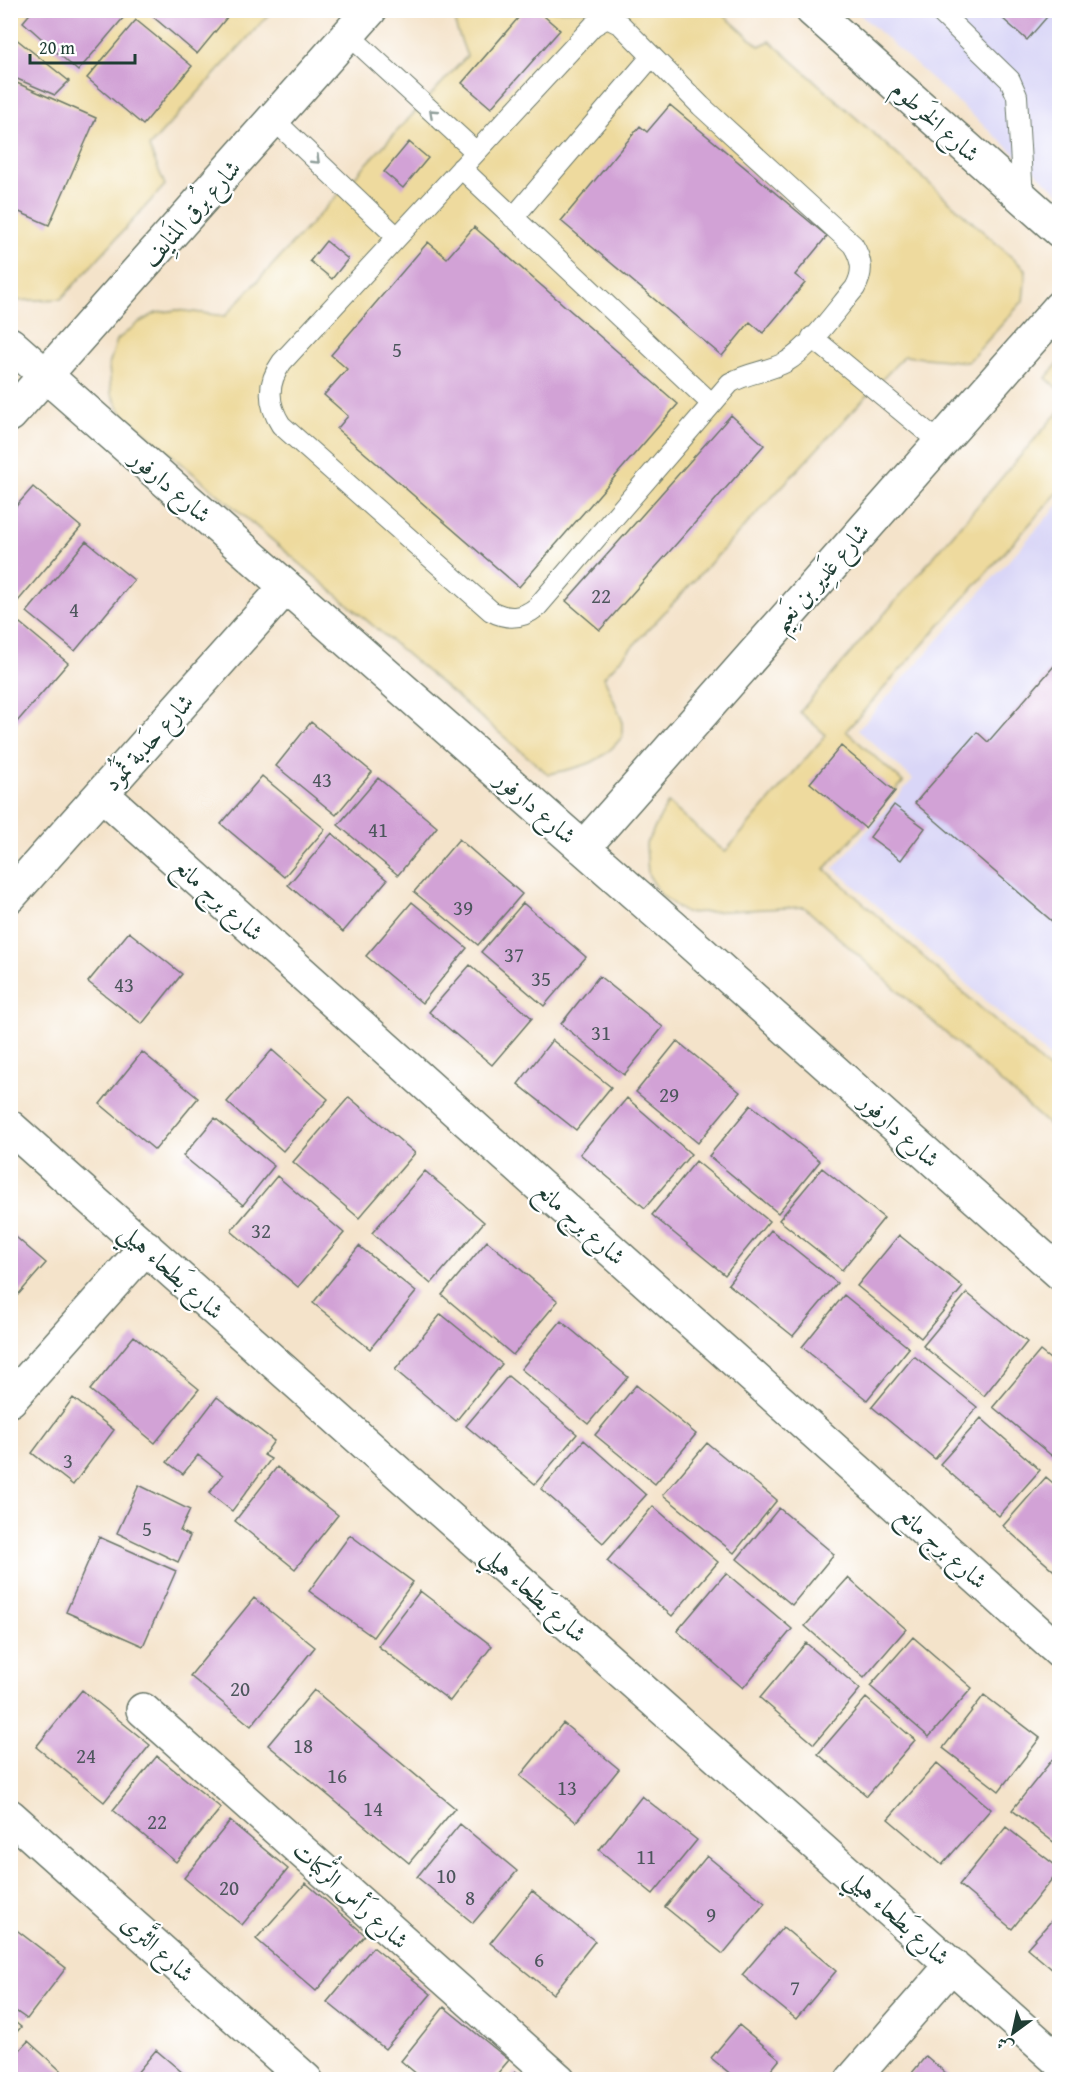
<svg xmlns="http://www.w3.org/2000/svg" width="1070" height="2090" font-family="'Gentium Book Plus',Amiri,serif">
<style>
.built{fill:#d9d6f7}
.sand{fill:#eeda9e;stroke:#868c69;stroke-width:1.5}
.building{fill:#d2a2d6}
.lines{fill:none;stroke-linecap:round;stroke-linejoin:round}
.lane-casing{stroke:#6a7768;stroke-width:22}
.street-casing{stroke:#6a7768;stroke-width:36}
.lane{stroke:#fff;stroke-width:20}
.street{stroke:#fff;stroke-width:33}
.oneway{stroke:#8f9e9a}
.labels{text-anchor:middle;dominant-baseline:central;stroke-width:4.5;stroke-linejoin:round;paint-order:stroke}
.number-label{font-size:21px;fill:#4c565c}
.street-label{font-size:24px;fill:#1f3d34;stroke:#fff}
</style>
<rect width="100%" height="100%" fill="#fff"/>
<filter id="ink" filterUnits="userSpaceOnUse"><feTurbulence type="fractalNoise" baseFrequency=".0167" numOctaves="2"/><feDisplacementMap in="SourceGraphic" scale="12" xChannelSelector="R" yChannelSelector="G"/><feConvolveMatrix kernelMatrix="1 2 1 2 8 2 1 2 1" color-interpolation-filters="sRGB"/></filter>
<filter id="wash" filterUnits="userSpaceOnUse"><feTurbulence type="fractalNoise" baseFrequency=".008" numOctaves="4" result="noise"/><feDisplacementMap in="SourceGraphic" scale="24" xChannelSelector="R" yChannelSelector="G"/><feGaussianBlur stdDeviation="1.35" result="paint"/><feColorMatrix in="noise" values="0 0 0 0 0 0 0 0 0 0 0 0 0 0 0 0 0 1.4 0 .05"/><feComposite in="paint" operator="in"/></filter>
<g filter="url(#wash)">
<rect width="100%" height="100%" fill="#f4e3ca"/>
<path class="built" d="M856,11H1059V193Z
M1059,504V1065L834,868L913,779L858,730Z"/>
<path class="sand" d="M10,11H272L149,147L165,185L61,299L11,301Z
M456,11H719L759,46L770,41L1026,270L1023,301L968,362L904,356L604,677L622,720V737C600,765 581,767 548,774L121,412L111,393L109,365L117,340L138,323L156,313L177,310L225,316L467,56L456,27Z
M1059,362V390L1046,378Z
M1059,411V491L846,731L903,782L825,869L1059,1078V1134L804,907L685,913L661,895L648,874L646,844L668,803L725,852L826,735L800,712Z"/>
<g id="blocks">
<path class="building" d="M33,10H130L78,71L23,22Z
M145,10H233L197,54Z
M525,10H537L560,30L491,108L462,83Z
M993,10H1053L1027,40Z
M136,20L192,66L143,125L87,78Z
M10,34L69,81L55,95L10,76Z
M10,80L96,118L49,225L10,208Z
M670,105L827,236L795,275L805,283L763,333L750,322L722,356L561,221L640,126L647,132Z
M409,142L428,158L403,188L384,172Z
M474,227L678,404L519,587L337,429L348,416L324,395L347,369L331,355L428,242L447,258Z
M326,241L348,259L332,279L310,261Z
M731,415L764,445L600,630L566,601Z
M33,487L81,527L18,601L10,594V513Z
M86,541L134,580L75,651L27,612Z
M20,623L68,663L10,730V634Z
M1060,659V928L915,803L977,732L988,742Z
M311,722L372,772L336,815L276,766Z
M841,746L895,791L865,828L810,783Z
M262,776L325,829L284,877L221,824Z
M378,778L437,827L398,875L338,825Z
M894,805L925,828L901,860L870,837Z
M332,833L387,880L343,932L288,885Z
M459,839L522,894L478,945L414,892Z
M412,902L467,948L422,1003L366,956Z
M523,903L586,957L544,1006L481,952Z
M129,932L182,974L142,1024L88,982Z
M470,965L532,1018L492,1065L429,1012Z
M599,976L663,1027L624,1075L561,1024Z
M552,1040L611,1087L576,1130L518,1084Z
M677,1041L740,1092L698,1143L636,1092Z
M272,1050L328,1099L283,1151L227,1102Z
M142,1052L198,1098L155,1150L100,1104Z
M349,1097L415,1153L359,1218L293,1162Z
M627,1098L691,1154L645,1208L580,1154Z
M751,1105L820,1161L778,1213L709,1156Z
M215,1118L274,1166L243,1205L183,1156Z
M696,1161L769,1221L725,1275L652,1215Z
M822,1168L884,1218L842,1270L779,1220Z
M425,1171L484,1222L431,1284L372,1233Z
M277,1176L344,1233L298,1287L231,1231Z
M771,1230L837,1283L793,1336L728,1284Z
M10,1232L46,1263L10,1304Z
M899,1235L963,1287L921,1338L857,1286Z
M487,1241L558,1301L513,1355L442,1295Z
M359,1246L416,1292L370,1349L313,1303Z
M967,1293L1027,1342L984,1396L923,1346Z
M844,1295L909,1348L867,1400L802,1347Z
M441,1314L502,1364L456,1421L395,1370Z
M561,1321L628,1377L588,1424L521,1369Z
M134,1336L199,1389L155,1443L90,1390Z
M1040,1351L1060,1367V1446L1052,1456L993,1407Z
M914,1356L977,1407L935,1459L872,1407Z
M508,1376L577,1434L535,1484L466,1426Z
M636,1385L696,1434L655,1484L595,1435Z
M217,1397L274,1441L264,1455L271,1459L232,1511L209,1493L223,1475L198,1455L183,1474L167,1462Z
M73,1398L114,1430L73,1485L32,1453Z
M981,1418L1040,1470L999,1516L940,1464Z
M584,1440L646,1495L603,1543L541,1489Z
M707,1443L777,1500L734,1553L663,1495Z
M277,1467L338,1515L295,1569L235,1521Z
M1046,1477L1060,1489V1576L1003,1526Z
M139,1485L190,1510L180,1531L190,1536L178,1562L117,1533Z
M653,1506L718,1562L672,1616L607,1561Z
M779,1508L834,1554L792,1605L737,1559Z
M350,1535L413,1582L373,1637L309,1591Z
M99,1537L176,1571L143,1646L66,1612Z
M726,1573L792,1629L743,1688L677,1631Z
M848,1578L906,1629L864,1678L805,1626Z
M420,1591L492,1646L450,1701L378,1646Z
M254,1598L315,1647L251,1726L190,1676Z
M913,1637L972,1688L929,1737L870,1686Z
M806,1643L860,1689L814,1744L760,1698Z
M82,1690L150,1745L104,1802L36,1747Z
M314,1690L455,1808L409,1863L268,1745Z
M984,1695L1040,1738L999,1791L943,1748Z
M866,1698L915,1740L867,1796L818,1754Z
M563,1723L619,1769L576,1822L520,1776Z
M1060,1750V1847L1012,1810Z
M157,1756L221,1808L176,1862L113,1810Z
M937,1763L991,1809L942,1865L888,1819Z
M642,1796L697,1840L653,1894L599,1850Z
M230,1821L288,1869L242,1925L184,1878Z
M460,1824L517,1871L473,1923L417,1877Z
M1006,1827L1060,1869L1012,1929L959,1885Z
M707,1856L765,1903L723,1954L665,1907Z
M306,1883L365,1935L316,1991L256,1939Z
M532,1891L595,1941L553,1994L490,1943Z
M1060,1911V1976L1027,1948Z
M10,1925L66,1968L27,2019L10,2007Z
M783,1927L836,1971L796,2019L742,1975Z
M373,1947L431,1994L385,2049L327,2002Z
M444,2007L509,2060L492,2080H424L401,2061Z
M10,2018L21,2027L10,2040Z
M739,2025L780,2059L763,2080H738L711,2058Z
M28,2041L71,2080H10V2061Z
M156,2050L191,2080H131Z
M926,2056L954,2080H906Z
M515,2072L525,2080H509Z"/>
</g>
</g>
<g filter="url(#ink)">
<use href="#blocks" fill-opacity="0" stroke="#6a7768" stroke-width="1.5"/>
<g class="lines">
<defs>
<path id="lane" d="M938,10L1010,80L1017,96L1023,198
M607,18L621,25L701,106L853,245C862,260 864,272 855,288C836,310 811,347 786,362C768,372 748,372 730,383L537,607C522,619 508,620 491,611L281,425C267,403 267,383 282,362L593,26Z
M349,35L476,152
M273,119L397,237
M461,168L711,403
M513,218L652,56
M812,337L939,442"/>
<path id="street" d="M812,10L1060,231
M10,344L673,927L1060,1273
M10,415L370,10
M102,794L1060,1652
M583,848L1060,307
M10,896L286,587
M10,1127L1060,2062
M10,1400L146,1247
M143,1710L559,2080
M10,1816L306,2080
M852,2080L952,1965"/>
</defs>
<use href="#lane" class="lane-casing"/>
<use href="#street" class="street-casing"/>
<use href="#lane" class="lane"/>
<use href="#street" class="street"/>
</g>
<defs><path id="oneway-chevron" d="M-2-3.5L2.5 0L-2 3.5" fill="none" stroke-width="1.6" stroke-linecap="round" stroke-linejoin="round" transform="scale(1.5)"/></defs>
<g class="oneway">
<use href="#oneway-chevron" transform="translate(433 113) rotate(-137)"/>
<use href="#oneway-chevron" transform="translate(316 160) rotate(44)"/>
</g>
</g>
<g class="labels">
<g class="number-label">
<text x="397" y="349">5</text>
<text x="601" y="595">22</text>
<text x="74" y="609">4</text>
<text x="322" y="779">43</text>
<text x="378" y="829">41</text>
<text x="463" y="907">39</text>
<text x="514" y="954">37</text>
<text x="541" y="978">35</text>
<text x="124" y="984">43</text>
<text x="601" y="1032">31</text>
<text x="669" y="1094">29</text>
<text x="261" y="1230">32</text>
<text x="68" y="1460">3</text>
<text x="147" y="1528">5</text>
<text x="240" y="1688">20</text>
<text x="303" y="1745">18</text>
<text x="86" y="1755">24</text>
<text x="337" y="1775">16</text>
<text x="567" y="1787">13</text>
<text x="373" y="1808">14</text>
<text x="157" y="1821">22</text>
<text x="646" y="1856">11</text>
<text x="446" y="1875">10</text>
<text x="229" y="1887">20</text>
<text x="470" y="1897">8</text>
<text x="711" y="1914">9</text>
<text x="539" y="1959">6</text>
<text x="795" y="1987">7</text>
</g>
<g class="street-label">
<text transform="translate(936 121) rotate(42)">شارع الخَرطوم</text>
<text transform="translate(191 213) rotate(-48)">شارع بُرق المَنايِف</text>
<text transform="translate(171 486) rotate(41)">شارع دارفور</text>
<text transform="translate(820 577) rotate(-49)">شارع غَدِير بن نَعِيم</text>
<text transform="translate(148 742) rotate(-48)">شارع حَدبة ثَمُود</text>
<text transform="translate(536 807) rotate(41)">شارع دارفور</text>
<text transform="translate(219 899) rotate(42)">شارع برج مانع</text>
<text transform="translate(900 1130) rotate(42)">شارع دارفور</text>
<text transform="translate(581 1223) rotate(42)">شارع برج مانع</text>
<text transform="translate(172 1271) rotate(42)">شارع بَطحاء هيلي</text>
<text transform="translate(943 1547) rotate(42)">شارع برج مانع</text>
<text transform="translate(535 1594) rotate(42)">شارع بَطحاء هيلي</text>
<text transform="translate(351 1895) rotate(42)">شارع رَأس الرُّكبات</text>
<text transform="translate(898 1917) rotate(42)">شارع بَطحاء هيلي</text>
<text transform="translate(158 1948) rotate(42)">شارع الثَّرى</text>
</g>
</g>
<rect width="1070" height="2090" fill="none" stroke="#fff" stroke-width="36"/>
<g transform="translate(1013 2033) rotate(213)" stroke="#ffffff" stroke-width="4.5" paint-order="stroke">
<path d="M0-4.5L10 22L0 15L-10 22Z" fill="#1f3d34"/>
<text y="-9" font-size="16" font-weight="bold" text-anchor="middle" fill="#1f3d34">ش</text>
</g>
<path d="M30 54v9h105v-9" fill="none" stroke="#1f3d34" stroke-width="3"/>
<text x="39" y="54" font-size="18" fill="#1f3d34" stroke="#ffffff" stroke-width="4.5" paint-order="stroke">20 m</text>
</svg>
